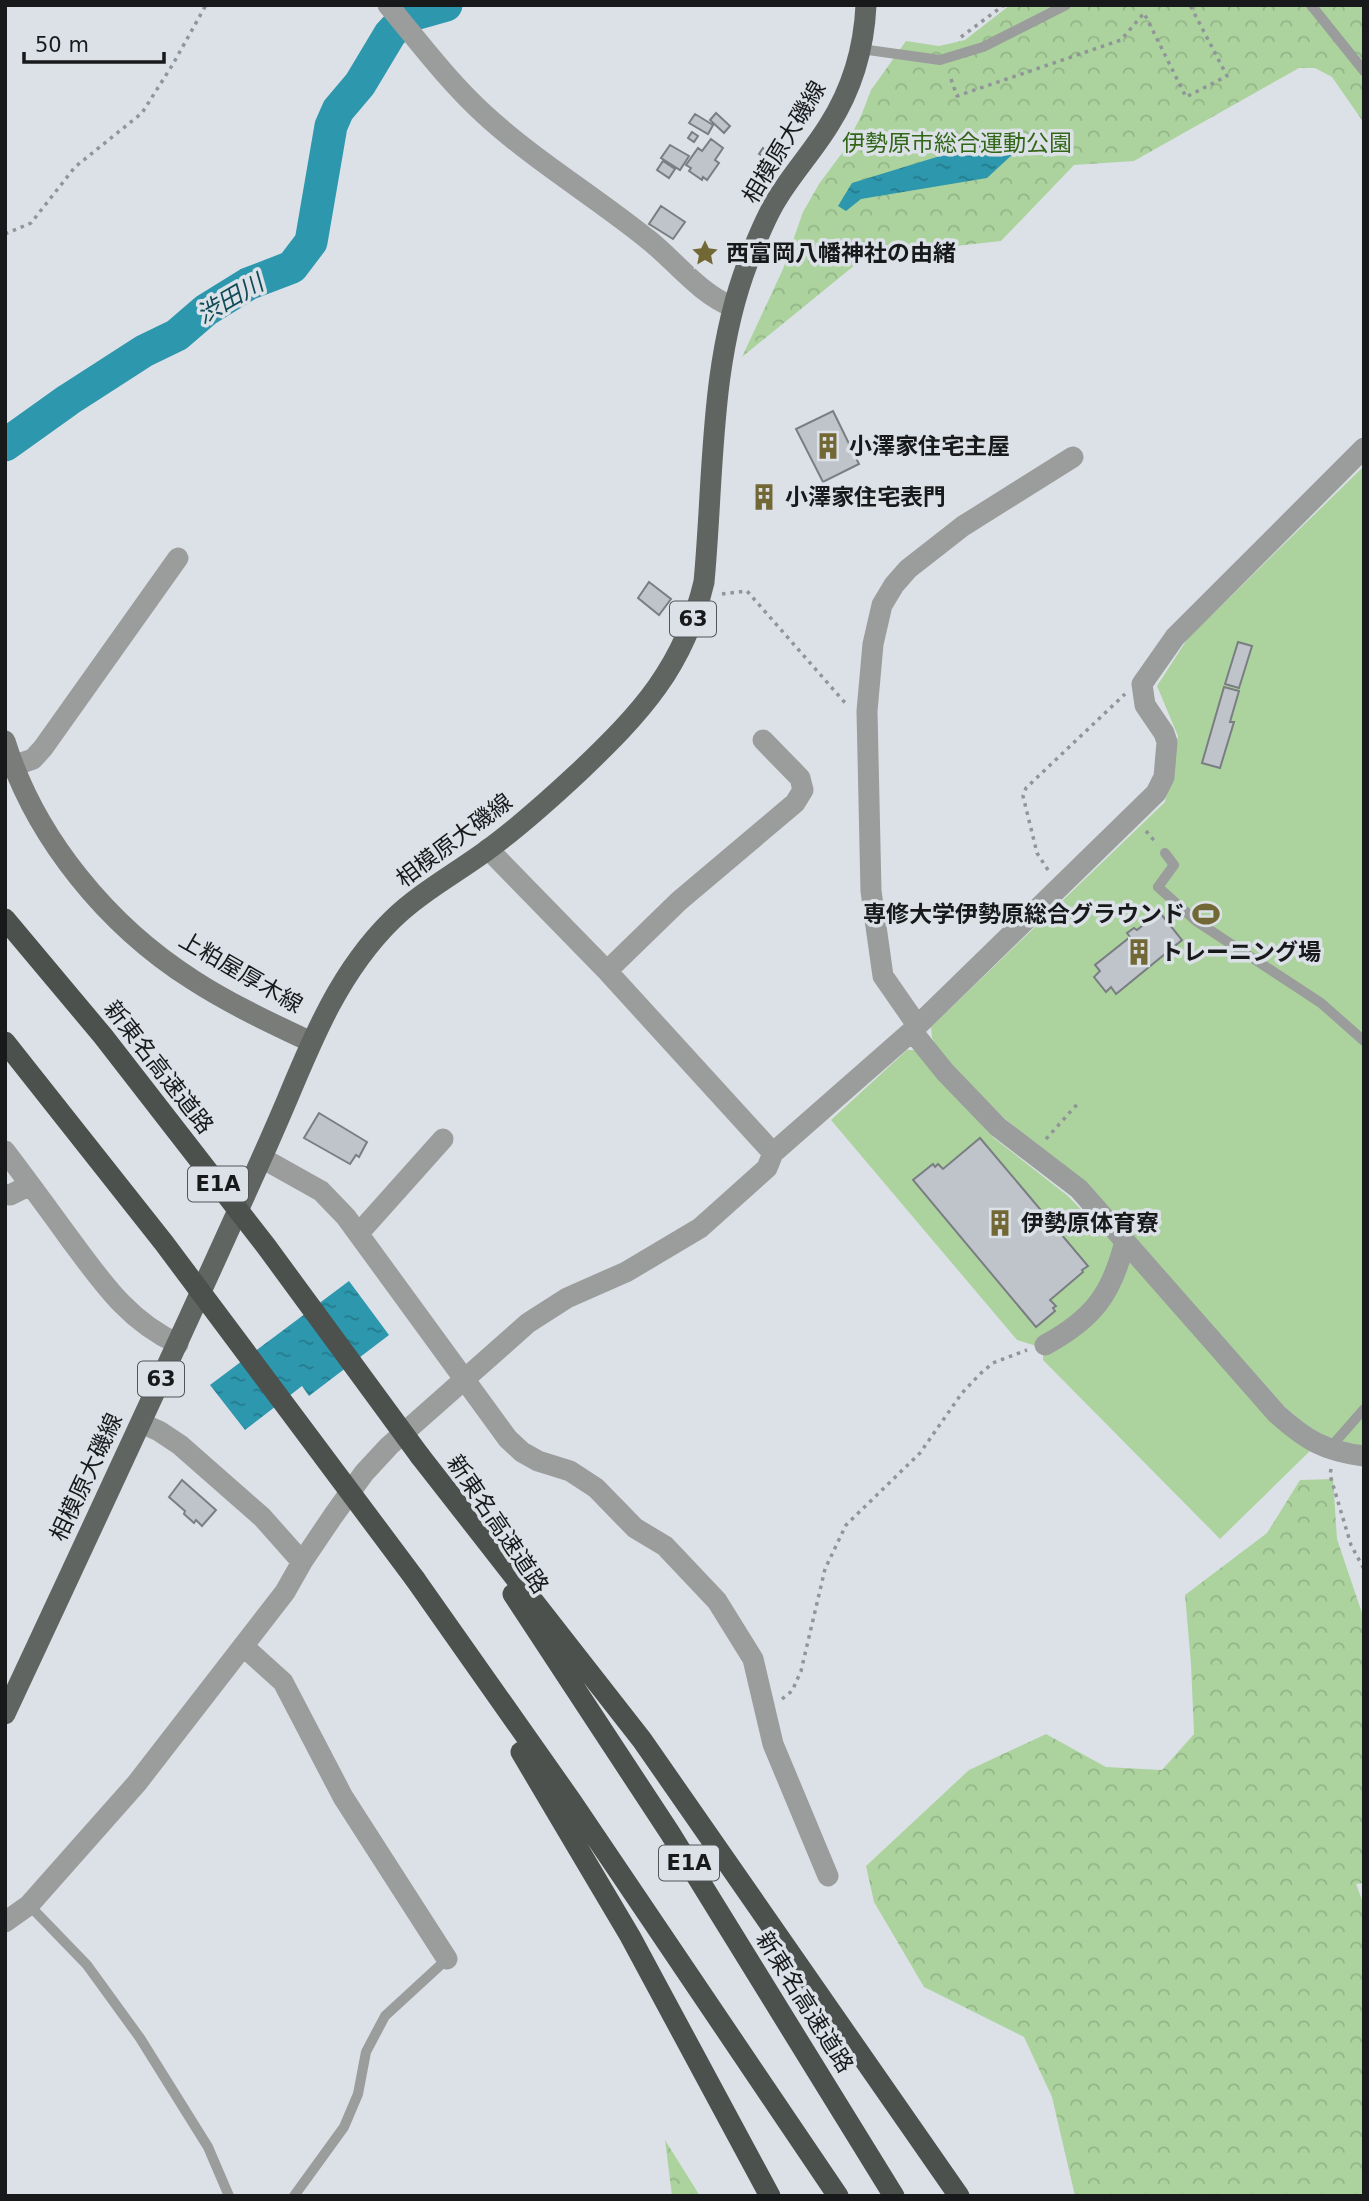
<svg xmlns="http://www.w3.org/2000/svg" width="1369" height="2201" font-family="'DejaVu Sans','Noto Sans JP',sans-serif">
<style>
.grass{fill:#acd39e}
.forest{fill:url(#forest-crowns)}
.water{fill:url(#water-ripples)}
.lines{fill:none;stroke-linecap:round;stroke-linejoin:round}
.river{stroke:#2d97ad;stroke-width:33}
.building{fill:#bfc4ca;stroke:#7a7e83;stroke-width:2}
.path{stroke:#919599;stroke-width:3.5;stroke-dasharray:3.5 5;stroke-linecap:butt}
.lane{stroke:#9a9d9b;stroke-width:10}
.street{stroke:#9a9d9b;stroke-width:21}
.secondary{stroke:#797c79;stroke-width:21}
.primary{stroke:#616561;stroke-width:21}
.highway{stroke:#4c514d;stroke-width:21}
.highway-bridge{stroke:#4c514d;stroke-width:21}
.labels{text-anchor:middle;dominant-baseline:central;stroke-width:7;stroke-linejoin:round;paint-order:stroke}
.shield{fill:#dce1e7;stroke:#525558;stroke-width:2}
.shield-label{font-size:21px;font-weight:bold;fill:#17191b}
.street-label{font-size:23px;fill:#17191b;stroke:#dce1e7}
.park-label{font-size:23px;fill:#326618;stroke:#dce1e7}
.poi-label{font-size:23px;font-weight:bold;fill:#17191b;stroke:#dce1e7;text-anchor:start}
.water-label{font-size:24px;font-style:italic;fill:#104b57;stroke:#dce1e7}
</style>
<defs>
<pattern id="forest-crowns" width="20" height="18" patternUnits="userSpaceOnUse" patternTransform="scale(1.75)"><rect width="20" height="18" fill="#acd39e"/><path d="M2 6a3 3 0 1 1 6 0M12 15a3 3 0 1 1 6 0" fill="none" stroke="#93b588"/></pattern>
<pattern id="water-ripples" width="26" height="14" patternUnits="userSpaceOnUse" patternTransform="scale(1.75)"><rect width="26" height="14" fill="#2d97ad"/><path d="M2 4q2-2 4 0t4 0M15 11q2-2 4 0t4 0" fill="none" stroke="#257a8c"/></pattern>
</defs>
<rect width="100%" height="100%" fill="#dce1e7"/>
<path class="grass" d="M1364,466V1446C1326,1440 1311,1431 1283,1405L1083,1180L1004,1118L942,1055L932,1038L931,1027L1165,802L1178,736L1157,686L1188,638Z
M907,1050H916L936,1076L994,1138L1068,1196L1311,1450L1220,1539L1043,1360V1348L1017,1340L831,1120Z"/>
<path class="forest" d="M1010,5H1364V123L1332,77L1315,68H1299L1134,161L1074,165L1001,241L866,256L742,357L783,269L803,212L819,184L842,153L861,116L871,90L906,41L939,46L965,40Z
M1333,1479L1337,1539L1364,1619V1883L1356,1884L1364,1905V2196H1075L1052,2097L1024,2037L924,1987L874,1902L866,1866L969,1770L1046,1734L1106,1767L1162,1770L1194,1734L1191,1664L1185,1595L1267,1533L1300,1480Z
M665,2140L700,2196H672Z"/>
<path class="water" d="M1021,131L1014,153L987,178L861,199L846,211L838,206L852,183Z
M349,1281L389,1335L309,1396L302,1386L245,1430L210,1385Z"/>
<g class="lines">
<path class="river" d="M5,445L68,400L144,351L177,335L206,310L248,284L292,267L311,242L331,126L338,110L360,84L390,34L407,16L446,5"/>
</g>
<path class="building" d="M716,113L730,126L724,133L710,120Z
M695,114L713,125L708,134L689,123Z
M692,132L698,136L694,142L688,138Z
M711,139L723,148L715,160L719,163L707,180L703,177L702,180L689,171L691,168L686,165L698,148L702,151Z
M670,145L689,156L680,170L661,158Z
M763,148L770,153L766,158L759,154Z
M663,161L675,169L669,178L657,170Z
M661,206L685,222L673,239L649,224Z
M833,411L859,464L823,482L796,429Z
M766,488L772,500L761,505L756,493Z
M649,582L671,599L659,615L638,598Z
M1238,642L1252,646L1239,688L1225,684Z
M1224,687L1239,691L1230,722H1234L1220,768L1202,763Z
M1157,909L1182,940L1116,994L1111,987L1106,992L1094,977L1100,971L1095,965L1130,937L1127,933L1134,928L1137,930L1152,918L1150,915Z
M319,1113L367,1142L359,1157L356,1155L350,1164L304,1138Z
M980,1138L1088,1266L1082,1270L1083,1272L1050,1300L1056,1306L1053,1308L1055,1311L1036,1327L913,1180L933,1164L935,1167L938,1164L943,1169Z
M182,1480L216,1510L202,1526L196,1520L194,1523L184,1514L185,1511L169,1497Z"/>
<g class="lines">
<path class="path" d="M961,37L1004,5
M951,79L957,96L1121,40L1144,13L1186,97L1227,76L1190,5
M5,234L31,223L75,167L142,113L173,64L206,5
M722,594L747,591L847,705
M1146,831L1157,844
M1048,870L1037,853L1023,796L1026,788L1125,694
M1046,1139L1080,1101
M1331,1469L1330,1475L1351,1545L1364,1569
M782,1699L792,1691L801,1671L825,1569L846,1525L920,1453L962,1393L980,1374L993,1363L1027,1350"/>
<path class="lane" d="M1311,5L1364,71
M861,49L940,60L983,47L1066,5
M1165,853L1174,865L1158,887L1196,921L1321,1003L1364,1041
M1329,1449L1364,1409
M29,1905L87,1965L140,2038L208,2147L229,2196
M294,2196L344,2127L358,2094L366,2052L385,2016L447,1959"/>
<path class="street" d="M388,5C419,42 448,81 484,114C535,161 596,197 650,241C677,263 700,294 733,307
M13,766L33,759L43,748L178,558
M488,849L607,971L773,1153L912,1031L945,1072L998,1127L1079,1189L1277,1414C1306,1440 1324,1451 1364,1456
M607,971L679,901L795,803L803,790L800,778L763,740
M917,1025L883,976L871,891L867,711L873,644L882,605L894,585L908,569L963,526L1073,457
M912,1031L1156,793L1164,777L1167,742L1164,733L1145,705L1142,684L1175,637L1364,448
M5,1151C27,1180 49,1210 70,1239C102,1282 128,1321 178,1344
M262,1158L321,1191L346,1217L508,1439L522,1452L538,1461L570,1471L596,1488L635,1528L665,1546L717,1601L753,1659L773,1744L828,1876
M5,1194L10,1195L30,1185
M359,1233L443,1139
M1045,1345C1093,1319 1112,1294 1125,1241
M141,1423L159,1431L180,1445L262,1517L302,1562
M243,1646L283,1682L343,1797L447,1959
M5,1922L29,1905L137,1783L285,1592L302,1562L333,1516L364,1473L389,1446L528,1323L567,1298L626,1272L700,1228L767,1168L773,1153"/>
<path class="secondary" d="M5,741C35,838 108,926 193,980C230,1004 271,1023 311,1042"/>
<path class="primary" d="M5,1714C82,1549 159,1385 234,1219C252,1180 270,1140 287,1100C314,1035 341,970 392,920C418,894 456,873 486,851C519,827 549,800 579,772C641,713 684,667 704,582C714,476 709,363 748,262C756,242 765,218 777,199C792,174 813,151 829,125C852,89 864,48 866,5"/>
<path class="highway" d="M420,1456L642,1740L959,2196
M415,1579L572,1802L838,2196
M513,1594L670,1833L894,2196
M521,1752L630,1936L770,2196"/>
<path class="highway-bridge" d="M5,919L103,1036L266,1246L420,1456
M5,1042L164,1243L415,1579"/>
</g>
<defs>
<symbol id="sight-bare" viewBox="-9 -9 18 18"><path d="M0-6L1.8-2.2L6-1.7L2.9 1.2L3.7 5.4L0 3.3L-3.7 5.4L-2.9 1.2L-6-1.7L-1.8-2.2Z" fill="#726835" stroke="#dce1e7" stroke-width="2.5" paint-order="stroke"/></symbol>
<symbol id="building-bare" viewBox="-9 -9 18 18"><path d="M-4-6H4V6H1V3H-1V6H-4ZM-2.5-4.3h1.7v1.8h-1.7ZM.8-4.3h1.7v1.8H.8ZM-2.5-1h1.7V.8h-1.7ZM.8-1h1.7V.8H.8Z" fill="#726835" stroke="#dce1e7" stroke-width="2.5" paint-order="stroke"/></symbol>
<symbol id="stadium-bare" viewBox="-9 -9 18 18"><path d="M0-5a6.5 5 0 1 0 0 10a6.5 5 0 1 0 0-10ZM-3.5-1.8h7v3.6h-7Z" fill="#726835" stroke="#dce1e7" stroke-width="2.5" paint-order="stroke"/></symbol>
</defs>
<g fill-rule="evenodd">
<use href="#sight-bare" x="686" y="234" width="38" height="38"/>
<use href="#building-bare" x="809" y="427" width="38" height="38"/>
<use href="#building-bare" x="745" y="478" width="38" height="38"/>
<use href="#stadium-bare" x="1187" y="895" width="38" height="38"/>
<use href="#building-bare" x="1120" y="933" width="38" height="38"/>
<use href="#building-bare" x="981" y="1204" width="38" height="38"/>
</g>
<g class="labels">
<g class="shield">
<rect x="670" y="601.5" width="46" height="35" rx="5"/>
<rect x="188" y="1166.5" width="60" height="35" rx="5"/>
<rect x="138" y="1361.5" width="46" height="35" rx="5"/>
<rect x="659" y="1845.5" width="60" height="35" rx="5"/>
</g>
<g class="shield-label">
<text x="693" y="619">63</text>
<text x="218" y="1184">E1A</text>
<text x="161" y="1379">63</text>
<text x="689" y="1863">E1A</text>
</g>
<g class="street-label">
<text transform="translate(784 142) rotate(-59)">相模原大磯線</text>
<text transform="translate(454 840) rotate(-37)">相模原大磯線</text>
<text transform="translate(241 972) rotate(30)">上粕屋厚木線</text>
<text transform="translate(159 1067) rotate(52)">新東名高速道路</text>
<text transform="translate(86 1477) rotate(-65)">相模原大磯線</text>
<text transform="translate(498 1524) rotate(56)">新東名高速道路</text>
<text transform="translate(805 2002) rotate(58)">新東名高速道路</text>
</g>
<g class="park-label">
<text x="957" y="143">伊勢原市総合運動公園</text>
</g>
<g class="poi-label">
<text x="726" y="253">西富岡八幡神社の由緒</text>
<text x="849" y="446">小澤家住宅主屋</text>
<text x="785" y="497">小澤家住宅表門</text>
<text x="1185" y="914" text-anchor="end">専修大学伊勢原総合グラウンド</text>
<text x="1160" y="952">トレーニング場</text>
<text x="1021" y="1223">伊勢原体育寮</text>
</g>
<g class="water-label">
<text transform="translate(230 299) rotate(-30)">渋田川</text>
</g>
</g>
<rect width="1369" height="2201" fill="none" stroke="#17191b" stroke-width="14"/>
<path d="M24 52v10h140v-10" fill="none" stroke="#17191b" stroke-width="3.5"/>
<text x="35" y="52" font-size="21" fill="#17191b" stroke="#dce1e7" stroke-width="5" paint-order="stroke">50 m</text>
</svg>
